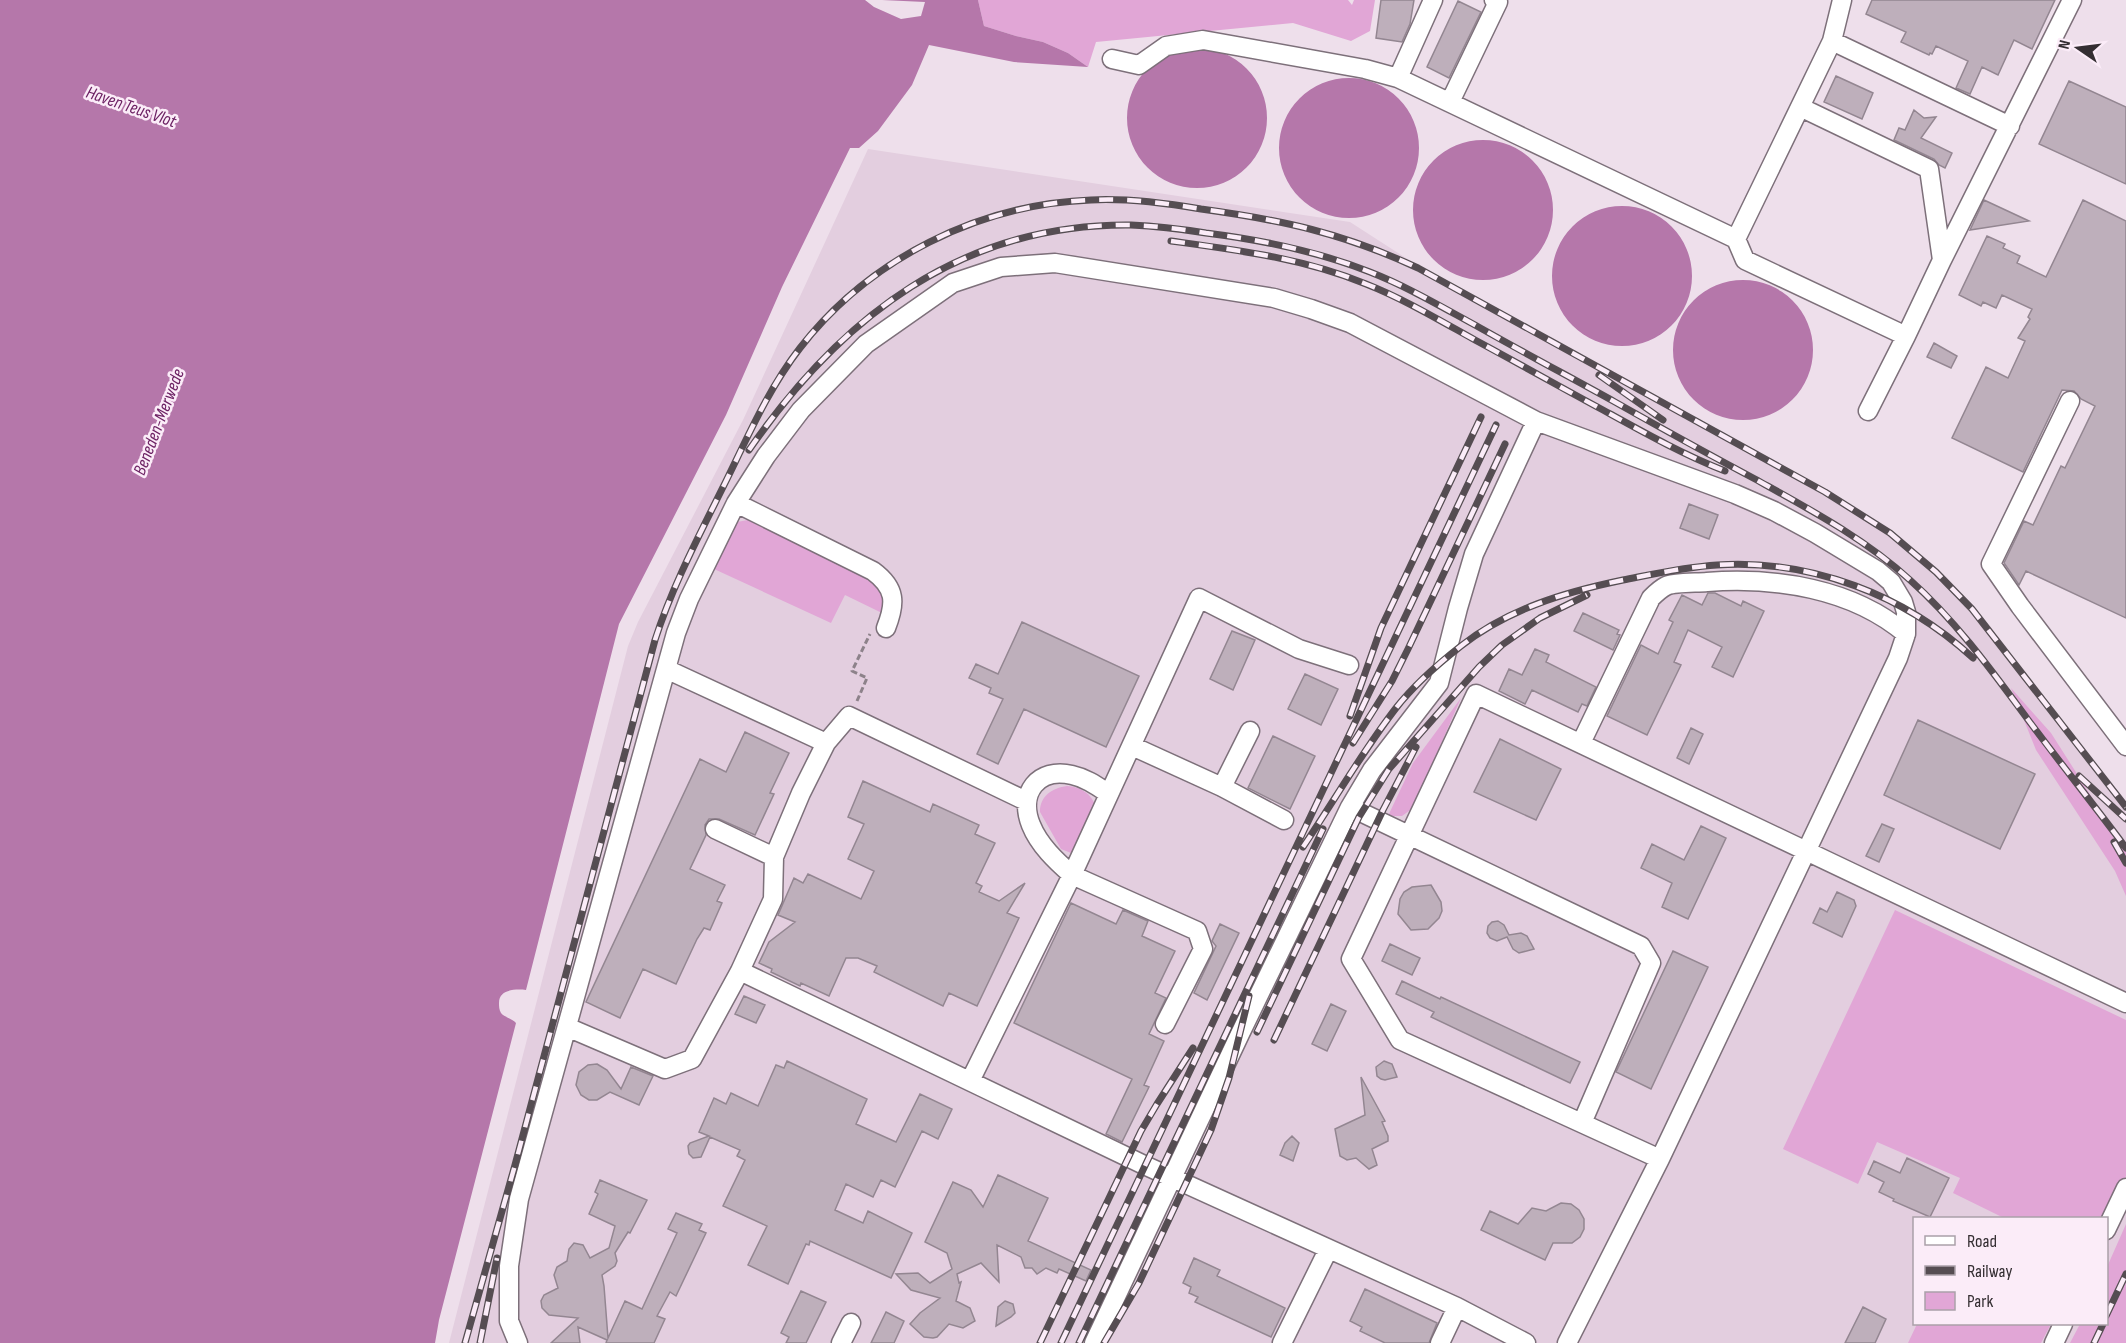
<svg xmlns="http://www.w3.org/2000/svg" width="2126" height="1343" font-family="'Sofia Sans Condensed',sans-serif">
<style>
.built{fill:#e3cedf;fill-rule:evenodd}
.green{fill:#e1a6d6}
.water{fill:#b577aa}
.building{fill:#beafbb;stroke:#938691;stroke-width:1.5}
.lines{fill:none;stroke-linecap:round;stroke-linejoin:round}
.minor-casing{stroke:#7d707a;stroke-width:21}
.path{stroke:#8d828a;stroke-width:3;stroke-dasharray:6 3;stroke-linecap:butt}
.minor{stroke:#fff;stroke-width:18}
.rail-casing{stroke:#554d52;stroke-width:7}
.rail{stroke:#fbecf8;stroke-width:4.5;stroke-dasharray:14;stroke-linecap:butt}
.labels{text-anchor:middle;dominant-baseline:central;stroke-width:5;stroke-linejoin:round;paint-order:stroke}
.water-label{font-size:18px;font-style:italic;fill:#6d2264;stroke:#fbecf8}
</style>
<rect width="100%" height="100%" fill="#eedfeb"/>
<path class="built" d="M868,149L1350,222L1440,280L1833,497L1896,538L1965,603L2126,813V1343H449L628,646L638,622L743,420ZM1914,1218H2106V1324H1914Z"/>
<path class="green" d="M978,0H1348L1352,5L1354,0H1375L1370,31L1351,41L1293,23L1096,42L1088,67L1068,53L1043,42L1016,36L984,26Z
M748,520L874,580L885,596L884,614L845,595L831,623L714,569L737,522Z
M2011,688L2051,733L2126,851V896L2115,871L2036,750Z
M1461,698L1413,808L1402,816H1388L1413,763Z
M1067,786C1081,787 1091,793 1096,807L1075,852L1071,853L1061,849L1040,812C1040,796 1052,788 1067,786Z
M1895,910L2126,1020V1176L2106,1218H2004L1953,1193L1960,1178L1877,1142L1858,1184L1783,1149Z
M2126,1224V1343H2070L2080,1324H2106L2107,1267Z
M1917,1324H2051L2041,1343H1908Z"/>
<path class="water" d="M0,0H865L874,7L901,19L921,16L925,2L882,0H978L984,26L1016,36L1043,42L1068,53L1088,67L1014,62L929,45L912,85L878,131L859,148H850L782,287L726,415L619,624L526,990C516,989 499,989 499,1003C499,1006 499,1010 501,1013C504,1017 513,1019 516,1023L439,1320L435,1343H0Z
M1127 118a70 70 0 1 1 140 0a70 70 0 1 1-140 0Z
M1279 148a70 70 0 1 1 140 0a70 70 0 1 1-140 0Z
M1413 210a70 70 0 1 1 140 0a70 70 0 1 1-140 0Z
M1552 276a70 70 0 1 1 140 0a70 70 0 1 1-140 0Z
M1673 350a70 70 0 1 1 140 0a70 70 0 1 1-140 0Z"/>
<path class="building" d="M1381,0H1414L1410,24L1402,42L1376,38Z
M1872,0H2055L2032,49L2014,40L1998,75L1982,67L1970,94L1956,88L1968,61L1936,46L1932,54L1930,53L1929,55L1901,42L1906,32L1866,14Z
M1458,1L1481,12L1449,78L1427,67Z
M1836,76L1873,93L1862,119L1824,102Z
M2069,81L2126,107V184L2039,144Z
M1914,110L1924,118L1936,117L1921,138L1952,153L1945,168L1939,165L1934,159L1894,140L1899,128L1905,130Z
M1984,200L2029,221L1970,230Z
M2083,200L2126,221V618L2026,571L2019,585L2004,563L2024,521L2033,525L2061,466L2065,468L2095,406L2081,399L2074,391L2062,390L2023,472L1952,438L1986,367L2008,378L2025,341L2018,338L2030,319L2028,317L2032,309L2002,295L1996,308L1983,302L1981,306L1959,295L1987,236L2005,244L2003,248L2020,256L2017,263L2046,277Z
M1934,343L1957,356L1951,368L1927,357Z
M1689,504L1718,515L1709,539L1680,528Z
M1708,593H1715L1741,606L1743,601L1764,611L1733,677L1712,667L1722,647L1688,630L1674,662L1681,665L1647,735L1607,716L1641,645L1658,654L1673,622L1669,620L1682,595L1702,605Z
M1583,613L1619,630L1617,634L1620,635L1613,650L1574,631Z
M1022,622L1139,676L1106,747L1024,709L998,764L977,754L1003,699L989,693L991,688L969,678L976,664L998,674Z
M1232,631L1255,640L1233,690L1210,679Z
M1535,649L1549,655L1546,662L1596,687L1587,706L1582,704L1578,712L1532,690L1525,704L1499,691L1509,669L1522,675Z
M1305,674L1338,689L1321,725L1288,709Z
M1918,720L2035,774L2000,849L1884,795Z
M1691,728L1703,734L1689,764L1677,758Z
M745,732L789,753L770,793L774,794L755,835L719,819H709L705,825L706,835L690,869L725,885L717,901L722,903L710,930L704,928L697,939L676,984L643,969L620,1018L586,1002L700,759L726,772Z
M1273,736L1315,756L1290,809L1248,788Z
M1500,739L1561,769L1536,820L1474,792Z
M863,781L930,812L933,804L979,825L975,834L995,843L976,883L982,886L979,892L999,901L1025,883L1007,913L1019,918L977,1006L949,993L943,1006L874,972L877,966L858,958H846L829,996L801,983L800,986L771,972L772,969L759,963L769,942L795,922L778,915L794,878L803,883L808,874L861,899L874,871L848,859L864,824L848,817Z
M1882,824L1894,829L1879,862L1866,856Z
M1701,826L1726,838L1688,919L1662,907L1672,883L1641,868L1652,844L1684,860Z
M1431,885L1441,902L1442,911L1439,918L1428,929L1411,930L1398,914L1400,899L1404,892L1412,887Z
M1837,892L1854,900L1856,906L1842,937L1813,923L1820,908L1827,912Z
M1071,903L1116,924L1123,910L1148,921L1142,936L1175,951L1155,993L1166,998L1149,1034L1164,1041L1144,1085L1149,1087L1122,1142L1106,1134L1132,1079L1014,1023Z
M1498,921L1504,925L1509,935L1521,933L1527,936L1534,949L1519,953L1513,949L1507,937L1497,941L1490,938L1487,933L1488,926L1492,922Z
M1220,924L1239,933L1207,1000L1194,993L1216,946L1212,941Z
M1390,944L1420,958L1412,975L1382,961Z
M1673,951L1708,967L1651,1089L1616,1072Z
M1402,981L1440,999L1441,997L1580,1062L1570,1083L1431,1017L1434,1012L1396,994Z
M744,996L765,1005L756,1023L735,1014Z
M1331,1004L1346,1011L1327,1051L1312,1044Z
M787,1061L867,1099L856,1124L896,1142L920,1094L952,1109L938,1139L922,1131L895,1187L881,1180L873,1197L846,1184L835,1210L863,1223L868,1211L912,1233L891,1278L810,1241L809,1245L806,1244L788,1284L748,1265L767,1226L723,1206L745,1160L737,1156L740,1150L710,1137L701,1157L693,1158L689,1154L688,1146L690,1143L709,1136L699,1132L714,1098L726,1104L731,1093L758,1106L776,1065L784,1068Z
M1384,1061L1392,1064L1397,1077L1385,1080L1381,1079L1377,1076L1376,1067Z
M597,1064L607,1070L621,1089L631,1067L653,1076L639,1105L610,1092L597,1100H589L581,1095L576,1085L579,1072L588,1065Z
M1361,1077L1385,1121L1382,1122L1388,1136V1141L1372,1149L1377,1165L1369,1169L1356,1158L1347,1160L1340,1156L1335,1129L1365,1115Z
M1292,1136L1299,1143L1293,1161L1280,1155L1285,1143Z
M1907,1158L1949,1178L1930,1217L1893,1201L1894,1199L1879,1192L1884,1182L1868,1174L1874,1161L1900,1173Z
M998,1175L1048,1198L1028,1241L1091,1270L1086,1281L1059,1269L1057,1273L1046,1268L1037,1274L1032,1268H1025L1021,1257L997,1245L999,1282L981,1263L957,1274L959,1283L961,1282L956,1301L970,1308L975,1321L963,1328L949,1324L937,1337L933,1338L924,1337L910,1324L920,1313L940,1298L911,1290L896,1274L918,1273L930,1283L952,1269L947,1253L925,1242L953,1182L971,1190L983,1207Z
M600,1180L647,1200L630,1233L628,1232L615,1253L617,1261L615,1266L602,1275L604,1286L608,1338L625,1301L642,1309L677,1233L668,1229L676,1213L702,1224L699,1230L706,1233L676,1296L670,1292L657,1316L665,1319L654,1343H606L607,1340L578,1327L580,1343H551L578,1318L549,1315L542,1308L541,1301L544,1295L558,1288L554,1275L557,1267L567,1261L569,1249L574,1243L583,1245L590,1258L609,1248L615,1226L589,1214L598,1194L595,1192Z
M1561,1203L1571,1204L1579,1210L1584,1219V1229L1580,1237L1572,1243H1553L1545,1260L1481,1230L1490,1211L1518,1224L1532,1208L1546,1211Z
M1194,1258L1220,1270L1217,1276L1285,1308L1271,1337L1195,1302L1198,1297L1189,1293L1191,1287L1183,1283Z
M1365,1289L1437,1323L1429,1343H1385L1360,1331L1362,1327L1350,1321Z
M801,1291L826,1302L806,1343H786L789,1337L781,1333Z
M1005,1301L1013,1304L1015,1313L1011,1317L996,1326L998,1307Z
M1863,1307L1886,1319L1875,1343H1845Z
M886,1312L904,1321L894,1343H871Z"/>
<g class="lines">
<defs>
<path id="minor" d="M1832,41L2010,126
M1112,59L1139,65L1166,46L1203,40L1365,69L1398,78L1736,239L1745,260L1906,336L1942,260
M1398,78L1433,0
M1450,102L1498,2L1494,0
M1800,107L1929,169L1942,260L2072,0
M1736,239L1832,41L1842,0
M2070,401L1991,564L2020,606L2126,746
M1868,411L1906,336
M736,503L873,571C896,588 896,603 886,628
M666,669L826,743
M1581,743L1651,598C1655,594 1660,589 1666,586C1674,582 1696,583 1707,582C1775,577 1852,588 1906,634
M1132,746L1222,787L1284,820
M1222,787L1250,731
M1109,794C1097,786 1086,778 1072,775C1038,767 1018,793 1031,825C1039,845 1056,861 1072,875L1197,931L1203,949L1165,1024
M1350,807L1641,946L1651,963L1582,1123
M715,829L774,857
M740,971L1142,1164L1457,1307L1526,1343
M567,1027L665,1069L692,1059L740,971L773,899L774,857L801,793L826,743L849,716L1026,801
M970,1081L1072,875L1199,598L1299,649L1349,665
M1660,1159L1400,1040L1351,959L1476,694L2126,1003
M2106,1230L2126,1188
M518,1343L509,1321V1266L519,1199L676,633L689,599L736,503L766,456L801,410L866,344L953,283L1001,267L1055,263L1274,298L1311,309L1350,323L1536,421L1735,494L1774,511L1815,533L1878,571L1891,582L1903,602L1906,612V634L1898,658L1660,1159L1567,1343
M841,1343L851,1323
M1094,1343L1240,1034L1350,807L1372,770L1439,683L1458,608L1474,554L1536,421
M1282,1343L1328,1250
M1440,1343L1457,1307
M2054,1343L2063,1324"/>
</defs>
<use href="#minor" class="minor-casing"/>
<path class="path" d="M857,701L867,678L852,671L870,634"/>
<use href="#minor" class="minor"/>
<defs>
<path id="rail" d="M1171,241C1237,250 1303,258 1366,284C1404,299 1439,320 1475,340C1518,363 1560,387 1603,410C1643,432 1682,454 1725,471
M1599,375L1663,420
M749,450C841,317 962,223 1131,225C1156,226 1181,229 1206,233C1262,240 1317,251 1370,272C1406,286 1440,306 1475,325C1521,351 1568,376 1615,402C1661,428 1708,454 1755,479C1809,509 1864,538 1910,580C1956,621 1992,671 2029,721C2061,764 2094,805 2126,848
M1350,716L1381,628L1481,417
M1353,743L1392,681L1408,649L1505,444
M2079,776L2126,819
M2114,842L2126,863
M1303,847C1334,801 1362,752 1396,708C1414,685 1438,664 1461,646C1508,609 1565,592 1623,580C1654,574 1685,567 1717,565C1811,559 1905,595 1973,658
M1257,1032L1359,817L1389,769L1479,667L1502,645L1540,618L1587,595
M1274,1040L1383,810L1416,747
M2106,1316L2126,1274
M465,1343L515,1165L655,640C673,584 701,532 727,479C749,434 769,388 800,348C869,259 979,204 1091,200C1128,198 1165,203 1201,209C1282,220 1343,233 1418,268L1825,492L1890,533L1936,572L1972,609L2126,807
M480,1343L497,1258
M1040,1343L1141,1131L1157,1104L1193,1048
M1061,1343L1496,425
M1079,1343L1323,829
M1104,1343L1139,1283L1211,1130L1229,1078L1249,996
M2094,1343L2103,1324"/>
</defs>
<use href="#rail" class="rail-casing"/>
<use href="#rail" class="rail"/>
</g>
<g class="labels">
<g class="water-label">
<text transform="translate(131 107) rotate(19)">Haven Teus Vlot</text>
<text transform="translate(159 422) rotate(-69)">Beneden-Merwede</text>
</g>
</g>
<rect x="1913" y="1217" width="195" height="108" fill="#fbecf8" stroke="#aba0a9" stroke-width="1.5"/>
<rect x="1925" y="1236" width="30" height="9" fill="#ffffff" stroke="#aba0a9" stroke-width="1.5"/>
<text x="1967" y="1247" font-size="18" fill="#342e32">Road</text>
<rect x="1925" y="1266" width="30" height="9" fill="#554d52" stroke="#aba0a9" stroke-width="1.5"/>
<text x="1967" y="1277" font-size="18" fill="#342e32">Railway</text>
<rect x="1925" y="1292" width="30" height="18" fill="#e1a6d6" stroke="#aba0a9" stroke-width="1.5"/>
<text x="1967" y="1307" font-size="18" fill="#342e32">Park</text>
<g transform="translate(2078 48) rotate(284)" stroke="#fbecf8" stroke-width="4.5" paint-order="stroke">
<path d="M0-4.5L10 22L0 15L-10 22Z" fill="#342e32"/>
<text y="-9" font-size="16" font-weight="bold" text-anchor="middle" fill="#342e32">N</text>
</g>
</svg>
